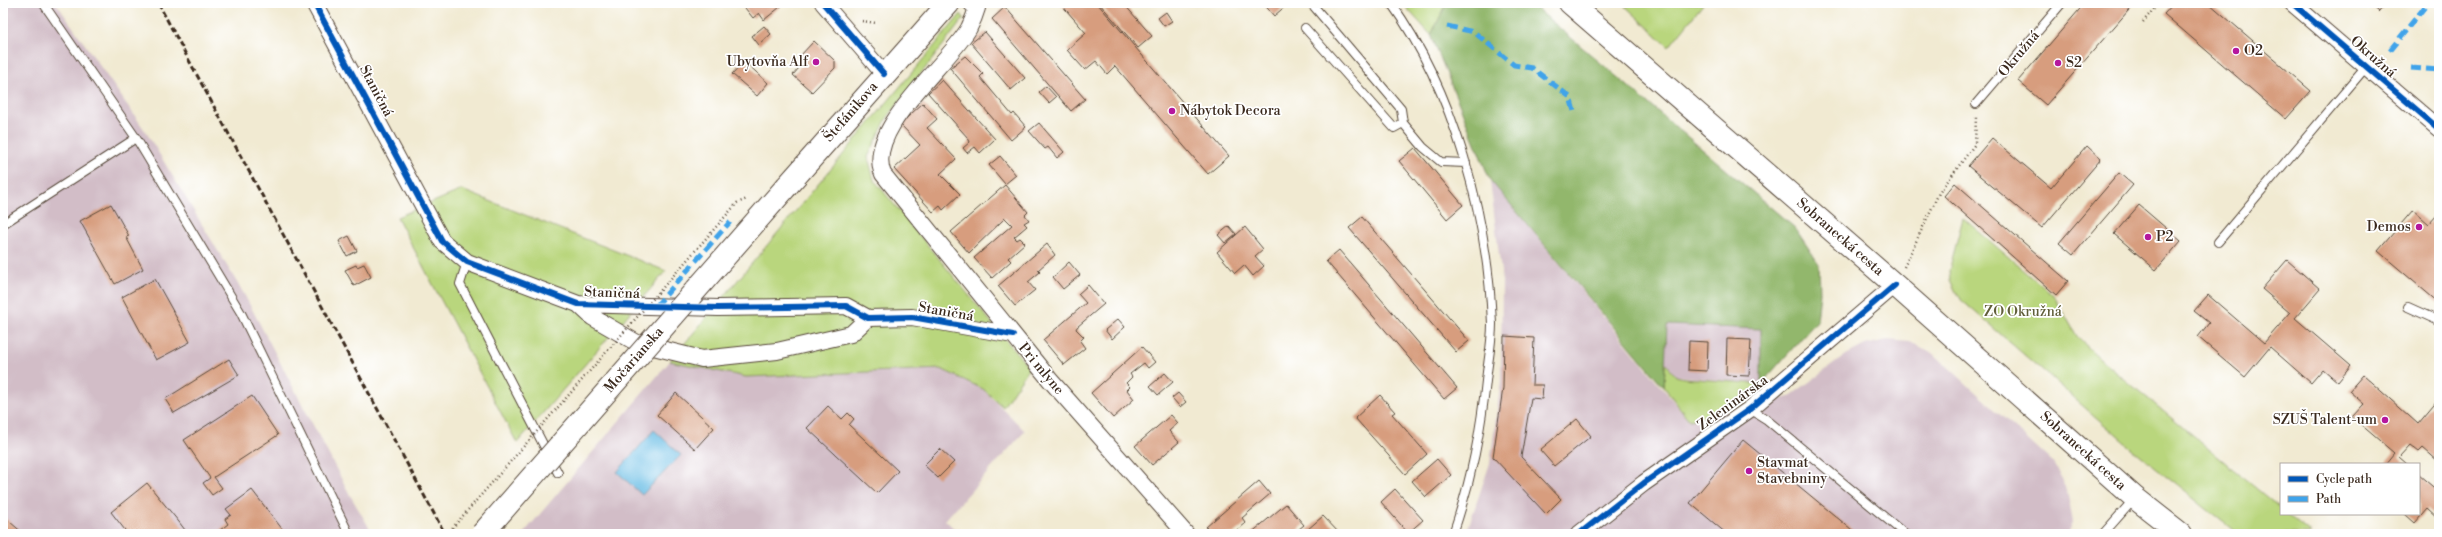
<svg xmlns="http://www.w3.org/2000/svg" width="2442" height="537" font-family="'Libre Bodoni',serif">
<style>
.industrial{fill:#d2bdc7}
.green{fill:#b9d67d;stroke:#7a804e}
.forest{fill:#92b76c;stroke:#667045}
.water{fill:#69bde5;stroke:#527482}
.building{fill:#d79d7e}
.lines{fill:none;stroke-linecap:round;stroke-linejoin:round}
.service-casing{stroke:#564739;stroke-width:10}
.minor-casing{stroke:#564739;stroke-width:18}
.primary-casing{stroke:#564739;stroke-width:24}
.path{stroke:#564739;stroke-width:2.5;stroke-dasharray:1 3;stroke-linecap:butt}
.service{stroke:#fff;stroke-width:8}
.minor{stroke:#fff;stroke-width:16}
.primary{stroke:#fff;stroke-width:22}
.rail{stroke:#3b2a1e;stroke-width:3;stroke-dasharray:6 3;stroke-linecap:butt}
.primary-bridge-casing{stroke:#564739;stroke-width:24;stroke-linecap:butt}
.path-bridge{stroke:#564739;stroke-width:2.5;stroke-dasharray:1 3;stroke-linecap:butt}
.primary-bridge{stroke:#fff;stroke-width:22}
.quiet{stroke:#3fa3ea;stroke-width:5;stroke-dasharray:10 5;stroke-linecap:butt}
.cycleway-casing{stroke:#fff;stroke-width:8}
.cycleway{stroke:#0057b8;stroke-width:6}
.poi-dot{fill:#b5179e;stroke:#fff;stroke-width:1.5}
.labels{text-anchor:middle;dominant-baseline:central;stroke-width:3.5;stroke-linejoin:round;paint-order:stroke}
.poi-label{font-size:14px;fill:#3b2a1e;stroke:#fff;text-anchor:start}
.street-label{font-size:14px;fill:#3b2a1e;stroke:#fff}
.park-label{font-size:14px;fill:#615e3a;stroke:#fff}
</style>
<rect width="100%" height="100%" fill="#fff"/>
<filter id="ink" filterUnits="userSpaceOnUse"><feTurbulence type="fractalNoise" baseFrequency=".025" numOctaves="2"/><feDisplacementMap in="SourceGraphic" scale="8" xChannelSelector="R" yChannelSelector="G"/><feConvolveMatrix kernelMatrix="1 2 1 2 8 2 1 2 1" color-interpolation-filters="sRGB"/></filter>
<filter id="wash" filterUnits="userSpaceOnUse"><feTurbulence type="fractalNoise" baseFrequency=".012" numOctaves="4" result="noise"/><feDisplacementMap in="SourceGraphic" scale="16" xChannelSelector="R" yChannelSelector="G"/><feGaussianBlur stdDeviation="0.9" result="paint"/><feColorMatrix in="noise" values="0 0 0 0 0 0 0 0 0 0 0 0 0 0 0 0 0 1.4 0 .05"/><feComposite in="paint" operator="in"/></filter>
<g filter="url(#wash)">
<rect width="100%" height="100%" fill="#f1ead2"/>
<path class="industrial" d="M3,3H56L146,132L244,294L350,495L373,534H3Z
M1490,180L1689,420L1789,397L1846,355L1865,345L1887,340L1910,342L1933,353L2053,463L2066,486L2073,522L2068,534H1466L1490,463L1501,381L1502,280Z
M1667,325L1761,329V384L1676,376L1665,362Z
M670,361L746,377L941,369L983,389L1025,431L945,520L960,534H523Z"/>
<path class="green" d="M1402,3H1447L1431,35Z
M1622,3H1704L1669,47Z
M961,14L964,18L887,118L868,157L874,180L1029,368L1003,407L983,389L941,369L746,377L670,361Z
M462,190L666,271L517,443L397,217Z
M1963,218L2054,296L2078,338L2104,362L2281,509V514H2287L2311,534H2238L2138,454L1959,298L1950,280L1949,271Z
M1665,362L1676,376L1684,378L1761,384L1715,414L1689,420L1664,387Z"/>
<path class="forest" d="M1447,3H1530L1795,228L1819,264L1820,293L1817,321L1761,384V329L1667,325L1664,387L1490,180L1431,35Z"/>
<path class="water" d="M654,430L681,455L642,495L617,472Z"/>
<g id="blocks">
<path class="building" d="M741,3H785L764,20L759,13L753,18Z
M1060,3H1097L1229,156L1208,174L1115,66L1107,74L1096,61L1085,70L1067,50L1086,33Z
M1099,3H1123L1152,36L1138,48Z
M1263,3H1289L1274,16Z
M2085,3H2135L2046,105L2018,81Z
M2174,3H2209L2311,91L2286,119L2164,14Z
M2369,3H2386L2379,12Z
M1005,7L1085,99L1071,111L992,19Z
M1166,12L1172,21L1164,26L1158,18Z
M764,26L771,34L759,45L752,36Z
M985,32L1025,78L1011,90L971,43Z
M814,41L835,61V68L812,92L793,75L804,62L799,57Z
M965,56L983,74L980,77L1012,115L1014,113L1026,127L1011,140L950,68Z
M744,61L768,83L757,96L732,74Z
M942,80L995,139L980,153L975,147L967,153L963,148L970,142L968,138L928,93Z
M1046,86L1056,97L1049,103L1039,92Z
M923,103L937,119L927,128L956,159L940,174L960,194L943,210L940,206L933,212L894,169L920,145L900,124Z
M1039,123L1064,152L1057,158L1048,147L1045,149L1029,131Z
M1992,138L2051,188L2087,146L2101,159L2042,228L1968,166Z
M1415,148L1463,205L1447,219L1399,161Z
M1000,156L1016,175L1005,184L989,165Z
M2119,173L2133,185L2073,255L2059,243Z
M1955,183L2068,281L2056,295L1944,196Z
M1005,185L1028,212L1025,215L1029,220L1024,223L1027,226L1014,237L1017,240L1020,238L1025,243L1008,258L1011,261L992,278L974,258L1012,225L1005,218L969,253L951,232Z
M111,204L129,236L126,237L143,269L115,284L80,221Z
M2139,205L2181,241L2156,270L2114,234Z
M2413,210L2429,224L2437,215L2439,217V303L2378,251Z
M1362,217L1469,341L1456,352L1349,228Z
M1229,226L1236,234L1225,243L1218,235Z
M1245,227L1263,249L1255,256L1264,266L1253,276L1244,265L1235,273L1217,252Z
M349,236L357,251L347,256L339,241Z
M1047,244L1055,255L1038,270L1040,272L1028,282L1035,290L1015,306L998,286Z
M1339,250L1457,388L1444,399L1326,261Z
M2287,260L2320,289L2295,318L2351,366L2338,382L2323,369L2311,383L2270,347L2245,377L2198,337L2209,323L2194,311L2208,295L2264,343L2290,313L2262,289Z
M1069,262L1080,275L1063,289L1053,277Z
M364,264L371,277L354,286L345,270L356,265L357,267Z
M155,279L190,342L156,360L122,297Z
M1088,285L1104,304L1077,327L1076,329L1084,337L1080,341L1085,348L1064,365L1043,340L1086,303L1078,294Z
M1118,319L1125,327L1112,339L1105,330Z
M1504,336L1534,338L1532,385H1543L1542,399L1531,398L1521,457L1561,499L1546,514L1493,457L1503,388Z
M1727,339L1751,340L1749,376L1726,375Z
M1689,341L1708,342L1707,371L1688,370Z
M1142,347L1155,362L1148,368L1144,363L1130,374L1132,377L1126,383L1130,387L1127,390L1134,399L1113,418L1091,393Z
M229,359L239,375L174,413L165,399Z
M1165,373L1173,382L1158,395L1150,386Z
M2363,375L2418,424L2439,399V462L2423,448L2419,452L2410,445L2399,457L2407,464H2385L2394,453L2352,417L2364,404L2349,391Z
M676,393L714,428L695,449L657,415Z
M1178,393L1186,402L1180,407L1172,398Z
M1380,395L1395,412L1392,414L1427,454L1405,474L1355,418Z
M252,396L278,435L214,477L222,488L212,495L203,483L210,478L184,440Z
M828,406L842,419L848,413L854,419L849,425L898,471L877,493L807,428Z
M1171,415L1178,423L1169,431L1179,442L1152,465L1135,446Z
M1577,419L1591,436L1554,466L1540,450Z
M1743,440L1857,534H1727L1690,503Z
M940,449L954,462L938,478L924,465Z
M1437,459L1451,475L1426,497L1412,481Z
M2419,475L2439,492V520L2427,509L2415,523L2405,514H2419Z
M1259,481L1270,494L1242,518L1246,523L1233,534H1212L1206,527Z
M147,483L179,522L188,534H128L111,512Z
M1395,489L1423,520L1408,533L1381,502Z
M252,490L286,534H215L228,524L225,519L231,515L226,509Z
M1286,504L1304,525L1293,534H1250Z
M3,516L24,534H3Z
M1323,516L1340,534H1311L1307,530Z"/>
</g>
</g>
<g filter="url(#ink)">
<use href="#blocks" fill-opacity="0" stroke="#564739" stroke-width="1"/>
<g class="lines">
<defs>
<path id="service" d="M43,3L136,138L241,313L349,534
M1311,3L1401,109L1403,123L1423,147L1441,162L1466,163
M1391,3C1454,91 1488,216 1492,324C1492,340 1489,357 1487,372C1481,431 1472,478 1453,534
M1305,28L1394,128L1403,123
M1976,104L2062,3
M3,224L136,138
M2218,242L2366,67
M467,262L460,284L558,473
M2408,307L2439,321
M1750,409L1766,419L1905,534
M2103,534L2135,498"/>
<path id="minor" d="M314,3L442,241L467,262L578,304L718,308L846,306L868,318L912,317L1013,335
M823,3L884,74
M971,3L977,8C975,15 972,22 969,28C949,64 864,129 883,174L1050,380L1186,534
M2292,3L2439,129
M578,304L592,317L637,343L702,359L777,351L851,334L868,318
M1579,534L1644,483L1750,409L1895,285"/>
<path id="primary" d="M1570,3L1895,285L2135,498L2181,534
M787,186L949,3"/>
</defs>
<use href="#service" class="service-casing"/>
<use href="#minor" class="minor-casing"/>
<use href="#primary" class="primary-casing"/>
<path class="path" d="M862,21L876,23
M2143,22L2159,3
M1904,267L1939,193L1975,144L1976,117"/>
<use href="#service" class="service"/>
<use href="#minor" class="minor"/>
<use href="#primary" class="primary"/>
<path class="rail" d="M158,3L445,534"/>
<defs>
<path id="primary-bridge" d="M482,534L787,186"/>
</defs>
<use href="#primary-bridge" class="primary-bridge-casing"/>
<path class="path-bridge" d="M447,534L737,203L747,199"/>
<use href="#primary-bridge" class="primary-bridge"/>
<path class="quiet" d="M1447,26L1474,32L1514,65L1532,68L1570,97L1575,115
M2390,50L2428,3
M2411,68L2439,70
M656,306L730,222
M2104,533L2105,534"/>
<defs>
<path id="cycleway" d="M314,3L442,241L467,262L578,304L718,308L846,306L868,318L912,317L1013,335
M823,3L884,74
M2292,3L2439,129
M1579,534L1644,483L1750,409L1895,285"/>
</defs>
<use href="#cycleway" class="cycleway-casing"/>
<use href="#cycleway" class="cycleway"/>
</g>
</g>
<g class="poi-dot">
<circle cx="2236" cy="51" r="4"/>
<circle cx="816" cy="62" r="4"/>
<circle cx="2058" cy="63" r="4"/>
<circle cx="1172" cy="111" r="4"/>
<circle cx="2419" cy="227" r="4"/>
<circle cx="2148" cy="237" r="4"/>
<circle cx="2385" cy="420" r="4"/>
<circle cx="1749" cy="471" r="4"/>
</g>
<g class="labels">
<g class="poi-label">
<text x="2244" y="51">O2</text>
<text x="808" y="62" text-anchor="end">Ubytovňa Alf</text>
<text x="2066" y="63">S2</text>
<text x="1180" y="111">Nábytok Decora</text>
<text x="2411" y="227" text-anchor="end">Demos</text>
<text x="2156" y="237">P2</text>
<text x="2377" y="420" text-anchor="end">SZUŠ Talent-um</text>
<text x="1757" y="463">Stavmat<tspan x="1757" dy="16">Stavebniny</tspan></text>
</g>
<g class="street-label">
<text transform="translate(2019 54) rotate(-50)">Okružná</text>
<text transform="translate(2373 57) rotate(41)">Okružná</text>
<text transform="translate(376 91) rotate(62)">Staničná</text>
<text transform="translate(851 112) rotate(-49)">Štefánikova</text>
<text transform="translate(1840 237) rotate(41)">Sobranecká cesta</text>
<text transform="translate(612 293) rotate(2)">Staničná</text>
<text transform="translate(946 312) rotate(10)">Staničná</text>
<text transform="translate(634 360) rotate(-49)">Močarianska</text>
<text transform="translate(1041 369) rotate(50)">Pri mlyne</text>
<text transform="translate(1733 403) rotate(-36)">Zeleninárska</text>
<text transform="translate(2083 451) rotate(42)">Sobranecká cesta</text>
</g>
<g class="park-label">
<text x="2023" y="312">ZO Okružná</text>
</g>
</g>
<rect width="2442" height="537" fill="none" stroke="#fff" stroke-width="16"/>
<rect x="2280" y="463" width="140" height="52" fill="#ffffff" stroke="#b1aaa5"/>
<rect x="2288" y="476" width="20" height="6" fill="#0057b8" stroke="#b1aaa5"/>
<text x="2316" y="483" font-size="12" fill="#3b2a1e">Cycle path</text>
<rect x="2288" y="496" width="20" height="6" fill="#3fa3ea" stroke="#b1aaa5"/>
<text x="2316" y="503" font-size="12" fill="#3b2a1e">Path</text>
</svg>
